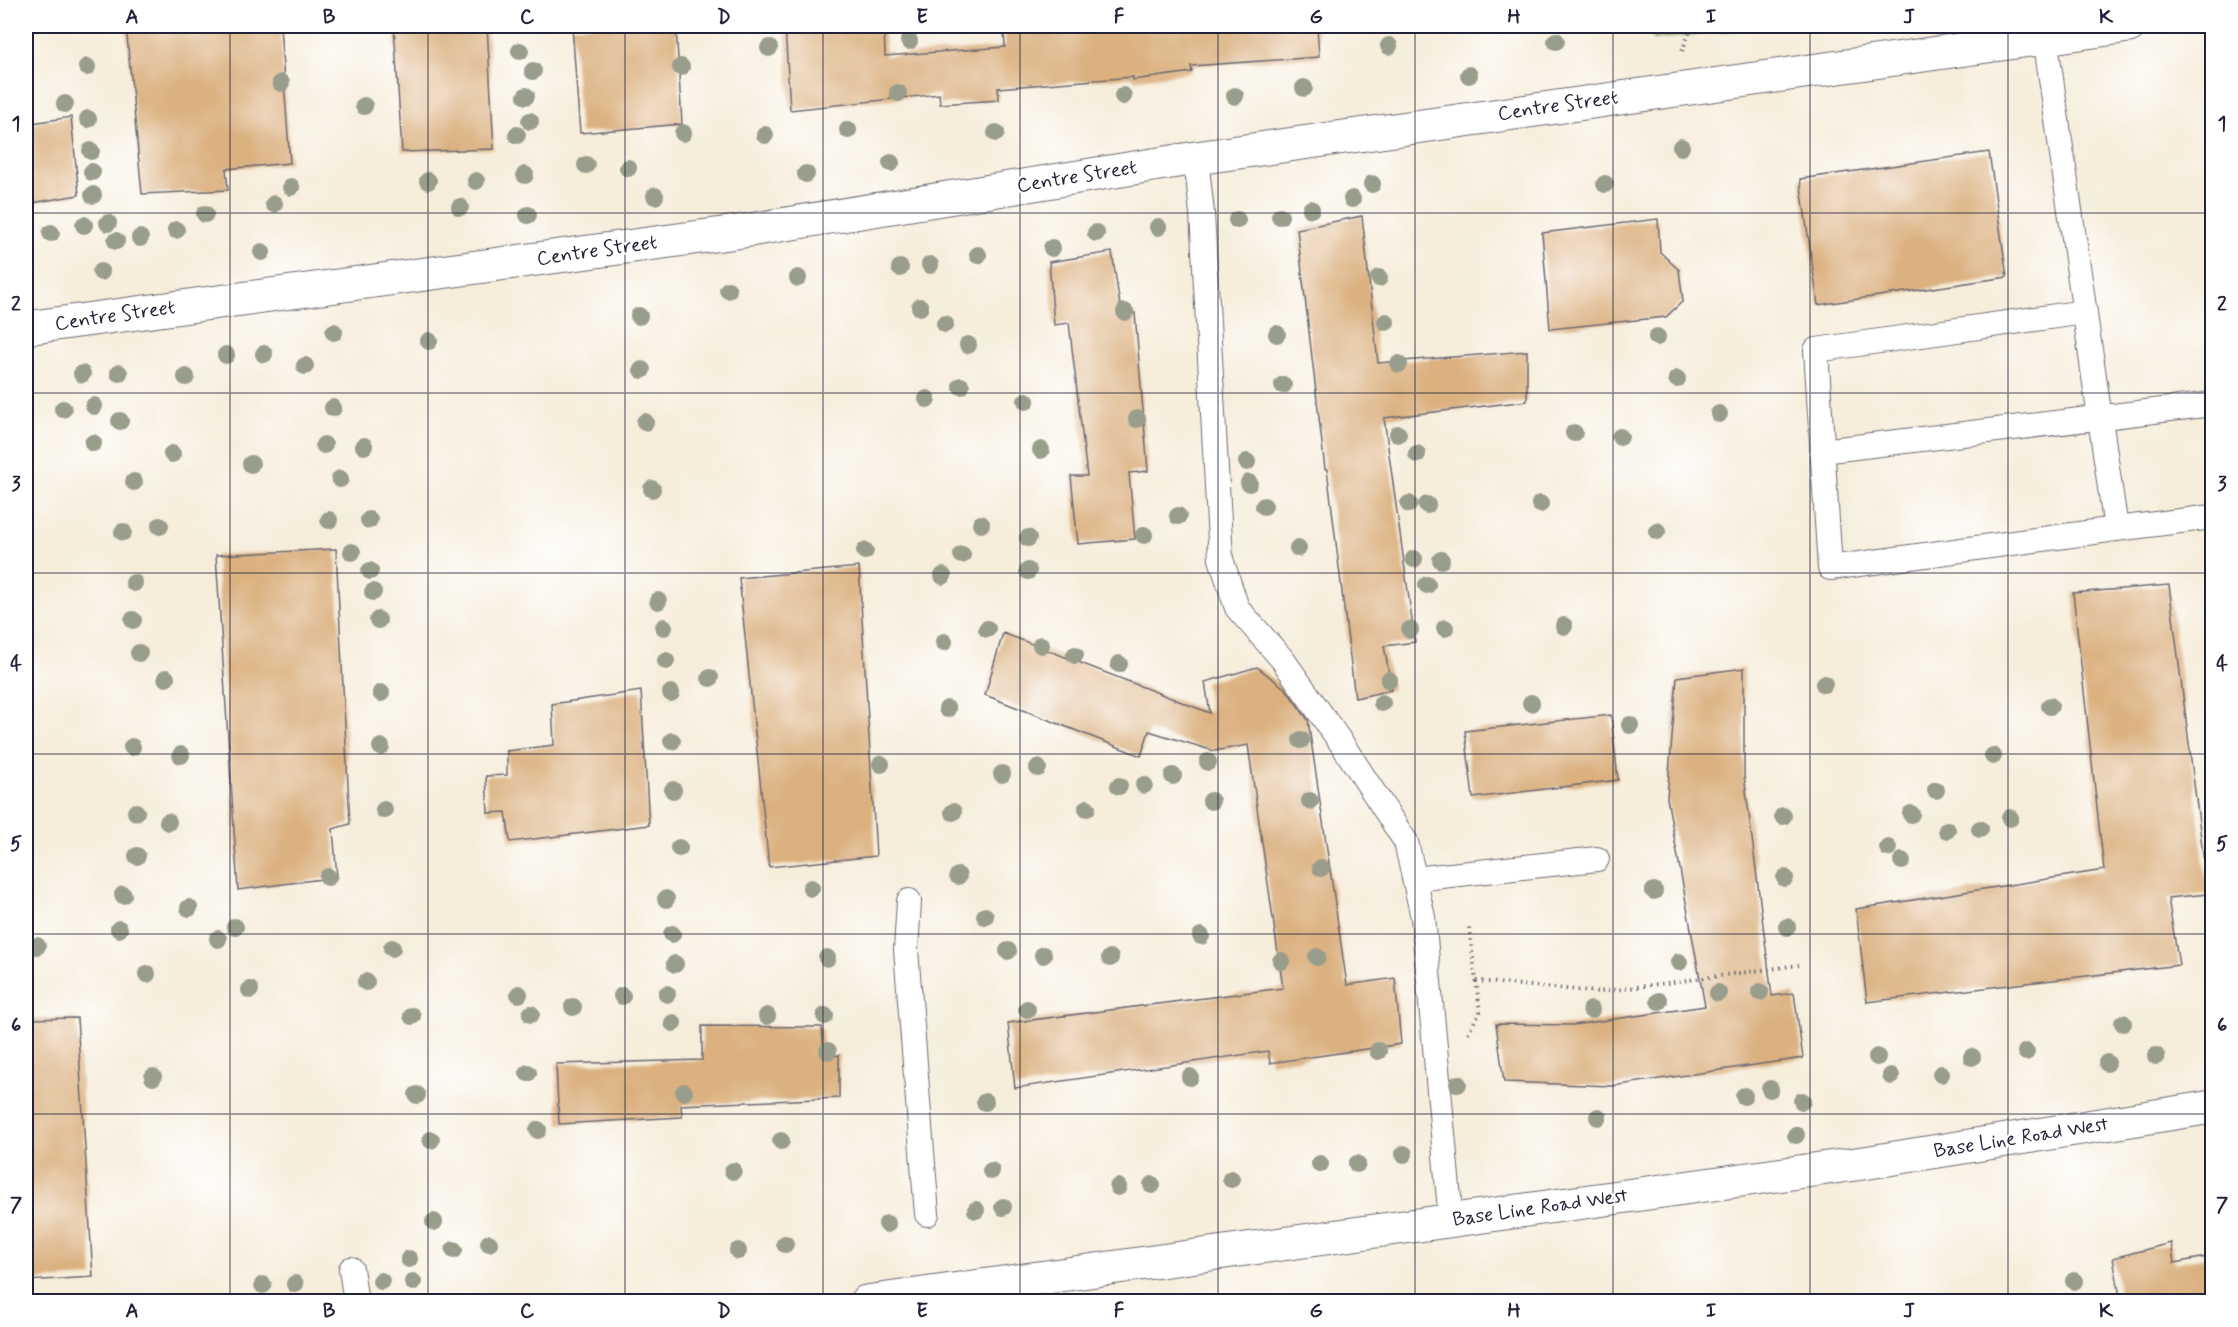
<svg xmlns="http://www.w3.org/2000/svg" width="2238" height="1327" font-family="Mynerve,sans-serif">
<style>
.green{fill:#9ec46f;stroke:#607355;stroke-width:1.5}
.building{fill:#dbb180}
.lines{fill:none;stroke-linecap:round;stroke-linejoin:round}
.service-casing{stroke:#6c6973;stroke-width:26}
.minor-casing{stroke:#6c6973;stroke-width:35}
.tertiary-casing{stroke:#6c6973;stroke-width:35}
.path{stroke:#6c6973;stroke-width:4;stroke-dasharray:1.5 4.5;stroke-linecap:butt}
.service{stroke:#fff;stroke-width:24}
.minor{stroke:#fff;stroke-width:33}
.tertiary{stroke:#fff;stroke-width:33}
.tree{fill:#999d8c}
.grid{fill:none;stroke:#22223b;stroke-width:1.5;stroke-opacity:0.55}
.labels{text-anchor:middle;dominant-baseline:central;stroke-width:4.5;stroke-linejoin:round;paint-order:stroke}
.street-label{font-size:20px;fill:#22223b;stroke:#fff}
.neatline{fill:none;stroke:#22223b;stroke-width:2}
.grid-label{font-size:20px;text-anchor:middle;font-weight:bold;fill:#22223b}
</style>
<rect width="100%" height="100%" fill="#fff"/>
<filter id="ink" filterUnits="userSpaceOnUse"><feTurbulence type="fractalNoise" baseFrequency=".0167" numOctaves="2"/><feDisplacementMap in="SourceGraphic" scale="12" xChannelSelector="R" yChannelSelector="G"/><feConvolveMatrix kernelMatrix="1 2 1 2 8 2 1 2 1" color-interpolation-filters="sRGB"/></filter>
<filter id="wash" filterUnits="userSpaceOnUse"><feTurbulence type="fractalNoise" baseFrequency=".008" numOctaves="4" result="noise"/><feDisplacementMap in="SourceGraphic" scale="24" xChannelSelector="R" yChannelSelector="G"/><feGaussianBlur stdDeviation="1.35" result="paint"/><feColorMatrix in="noise" values="0 0 0 0 0 0 0 0 0 0 0 0 0 0 0 0 0 1.4 0 .05"/><feComposite in="paint" operator="in"/></filter>
<g filter="url(#wash)">
<rect width="100%" height="100%" fill="#f6edda"/>
<path class="green" d="M1651,26H1772L1653,39Z"/>
<g id="blocks">
<path class="building" d="M126,26H280L290,163L226,169L228,190L142,194Z
M394,26H487L494,149L402,152Z
M572,26H676L682,124L580,133Z
M785,26H884L885,56L1005,47L1004,32L1026,30L1025,26H1317L1319,57L1191,66L1192,72L1133,80V77L998,88L999,100L940,104L939,94L790,110Z
M71,117L79,195L26,204V124Z
M1989,152L2007,277L1818,305L1800,179Z
M1362,216L1378,363L1527,351V401L1384,418L1415,642L1384,646L1392,690L1355,698L1327,469H1325L1297,229Z
M1658,219L1660,252L1679,270L1683,301L1666,317L1550,329L1542,233Z
M1112,252L1121,312L1135,313L1148,471L1129,473L1135,539L1078,544L1071,476H1087L1069,323L1054,325L1049,262Z
M336,549L350,824L333,829L337,877L238,890L216,555Z
M859,567L876,856L769,867L739,578Z
M2169,585L2208,894L2168,898L2179,965L1867,1002L1856,909L2104,870L2073,593Z
M1003,633L1210,713L1205,682L1257,667L1286,689L1308,720L1347,985L1395,978L1401,1044L1270,1063L1268,1051L1015,1088L1008,1023L1283,988L1248,745L1214,751L1149,731L1141,756L985,695Z
M1744,668V775L1772,996L1794,993L1803,1058L1612,1086L1504,1082L1496,1024L1573,1025L1705,1006L1667,798L1677,677Z
M641,691L649,825L510,842L506,812L488,813L486,776L507,775V751L554,745L552,704Z
M1611,715L1618,780L1473,798L1465,731Z
M77,1018L93,1277L26,1281V1019Z
M702,1026L822,1027L824,1058L839,1055V1098L681,1105L682,1117L559,1124L556,1064L702,1060Z
M2171,1243L2174,1263L2212,1256V1302H2121L2113,1258Z"/>
</g>
</g>
<g filter="url(#ink)">
<use href="#blocks" fill-opacity="0" stroke="#6c6973" stroke-width="1.5"/>
<g class="lines">
<defs>
<path id="service" d="M2045,37C2069,201 2093,365 2116,529L1830,568L1816,350L2085,312
M1196,158L1202,213L1221,559L1237,608L1283,660L1344,747L1406,842L1423,917L1451,1221
M1822,451L2212,404
M2116,529L2212,517
M1414,879L1597,859
M909,901L906,950L927,1214
M351,1269L356,1302"/>
<path id="minor" d="M26,328L737,232L1196,158L2129,26"/>
<path id="tertiary" d="M866,1302L1870,1162L2212,1107"/>
</defs>
<use href="#service" class="service-casing"/>
<use href="#minor" class="minor-casing"/>
<use href="#tertiary" class="tertiary-casing"/>
<path class="path" d="M1682,51L1692,26
M1476,981L1600,992L1799,965
M1468,1033L1480,1012L1469,927"/>
<use href="#service" class="service"/>
<use href="#minor" class="minor"/>
<use href="#tertiary" class="tertiary"/>
</g>
<g class="tree">
<circle cx="909" cy="41" r="9"/>
<circle cx="1556" cy="41" r="9"/>
<circle cx="1389" cy="46" r="9"/>
<circle cx="769" cy="48" r="9"/>
<circle cx="520" cy="51" r="9"/>
<circle cx="87" cy="67" r="9"/>
<circle cx="681" cy="67" r="9"/>
<circle cx="533" cy="71" r="9"/>
<circle cx="1469" cy="75" r="9"/>
<circle cx="281" cy="83" r="9"/>
<circle cx="1304" cy="88" r="9"/>
<circle cx="898" cy="93" r="9"/>
<circle cx="526" cy="96" r="9"/>
<circle cx="1123" cy="96" r="9"/>
<circle cx="1235" cy="96" r="9"/>
<circle cx="65" cy="104" r="9"/>
<circle cx="364" cy="106" r="9"/>
<circle cx="88" cy="119" r="9"/>
<circle cx="530" cy="121" r="9"/>
<circle cx="848" cy="130" r="9"/>
<circle cx="683" cy="133" r="9"/>
<circle cx="996" cy="133" r="9"/>
<circle cx="517" cy="135" r="9"/>
<circle cx="765" cy="135" r="9"/>
<circle cx="1681" cy="147" r="9"/>
<circle cx="91" cy="151" r="9"/>
<circle cx="891" cy="163" r="9"/>
<circle cx="586" cy="165" r="9"/>
<circle cx="628" cy="168" r="9"/>
<circle cx="92" cy="172" r="9"/>
<circle cx="806" cy="174" r="9"/>
<circle cx="525" cy="175" r="9"/>
<circle cx="428" cy="181" r="9"/>
<circle cx="476" cy="181" r="9"/>
<circle cx="1372" cy="184" r="9"/>
<circle cx="1605" cy="184" r="9"/>
<circle cx="291" cy="187" r="9"/>
<circle cx="93" cy="195" r="9"/>
<circle cx="655" cy="196" r="9"/>
<circle cx="1352" cy="199" r="9"/>
<circle cx="274" cy="204" r="9"/>
<circle cx="460" cy="207" r="9"/>
<circle cx="1311" cy="209" r="9"/>
<circle cx="205" cy="214" r="9"/>
<circle cx="528" cy="215" r="9"/>
<circle cx="1280" cy="216" r="9"/>
<circle cx="1237" cy="220" r="9"/>
<circle cx="108" cy="223" r="9"/>
<circle cx="84" cy="225" r="9"/>
<circle cx="1158" cy="227" r="9"/>
<circle cx="176" cy="230" r="9"/>
<circle cx="51" cy="233" r="9"/>
<circle cx="1096" cy="233" r="9"/>
<circle cx="140" cy="238" r="9"/>
<circle cx="116" cy="241" r="9"/>
<circle cx="1052" cy="248" r="9"/>
<circle cx="262" cy="252" r="9"/>
<circle cx="978" cy="255" r="9"/>
<circle cx="930" cy="265" r="9"/>
<circle cx="900" cy="268" r="9"/>
<circle cx="101" cy="272" r="9"/>
<circle cx="798" cy="278" r="9"/>
<circle cx="1379" cy="278" r="9"/>
<circle cx="728" cy="290" r="9"/>
<circle cx="920" cy="307" r="9"/>
<circle cx="1125" cy="312" r="9"/>
<circle cx="639" cy="316" r="9"/>
<circle cx="1386" cy="322" r="9"/>
<circle cx="945" cy="324" r="9"/>
<circle cx="334" cy="332" r="9"/>
<circle cx="1277" cy="334" r="9"/>
<circle cx="1657" cy="337" r="9"/>
<circle cx="429" cy="341" r="9"/>
<circle cx="968" cy="345" r="9"/>
<circle cx="264" cy="354" r="9"/>
<circle cx="226" cy="355" r="9"/>
<circle cx="1399" cy="364" r="9"/>
<circle cx="305" cy="366" r="9"/>
<circle cx="642" cy="370" r="9"/>
<circle cx="119" cy="373" r="9"/>
<circle cx="82" cy="374" r="9"/>
<circle cx="186" cy="377" r="9"/>
<circle cx="1677" cy="379" r="9"/>
<circle cx="1283" cy="385" r="9"/>
<circle cx="961" cy="386" r="9"/>
<circle cx="927" cy="399" r="9"/>
<circle cx="1026" cy="401" r="9"/>
<circle cx="94" cy="406" r="9"/>
<circle cx="333" cy="408" r="9"/>
<circle cx="63" cy="409" r="9"/>
<circle cx="1719" cy="414" r="9"/>
<circle cx="1137" cy="419" r="9"/>
<circle cx="120" cy="421" r="9"/>
<circle cx="645" cy="422" r="9"/>
<circle cx="1574" cy="433" r="9"/>
<circle cx="1398" cy="434" r="9"/>
<circle cx="1620" cy="437" r="9"/>
<circle cx="93" cy="443" r="9"/>
<circle cx="324" cy="445" r="9"/>
<circle cx="364" cy="446" r="9"/>
<circle cx="1041" cy="450" r="9"/>
<circle cx="172" cy="454" r="9"/>
<circle cx="1417" cy="454" r="9"/>
<circle cx="1247" cy="462" r="9"/>
<circle cx="251" cy="464" r="9"/>
<circle cx="340" cy="479" r="9"/>
<circle cx="134" cy="482" r="9"/>
<circle cx="1249" cy="483" r="9"/>
<circle cx="652" cy="489" r="9"/>
<circle cx="1409" cy="504" r="9"/>
<circle cx="1540" cy="504" r="9"/>
<circle cx="1427" cy="505" r="9"/>
<circle cx="1264" cy="506" r="9"/>
<circle cx="1178" cy="516" r="9"/>
<circle cx="329" cy="520" r="9"/>
<circle cx="369" cy="520" r="9"/>
<circle cx="981" cy="524" r="9"/>
<circle cx="160" cy="526" r="9"/>
<circle cx="1657" cy="531" r="9"/>
<circle cx="123" cy="532" r="9"/>
<circle cx="1144" cy="535" r="9"/>
<circle cx="1028" cy="538" r="9"/>
<circle cx="1298" cy="548" r="9"/>
<circle cx="865" cy="551" r="9"/>
<circle cx="352" cy="552" r="9"/>
<circle cx="962" cy="555" r="9"/>
<circle cx="1414" cy="559" r="9"/>
<circle cx="1441" cy="560" r="9"/>
<circle cx="370" cy="571" r="9"/>
<circle cx="1028" cy="571" r="9"/>
<circle cx="943" cy="576" r="9"/>
<circle cx="134" cy="583" r="9"/>
<circle cx="1427" cy="585" r="9"/>
<circle cx="373" cy="592" r="9"/>
<circle cx="658" cy="601" r="9"/>
<circle cx="133" cy="620" r="9"/>
<circle cx="378" cy="620" r="9"/>
<circle cx="1564" cy="626" r="9"/>
<circle cx="664" cy="627" r="9"/>
<circle cx="1445" cy="628" r="9"/>
<circle cx="987" cy="629" r="9"/>
<circle cx="1410" cy="630" r="9"/>
<circle cx="944" cy="642" r="9"/>
<circle cx="1041" cy="645" r="9"/>
<circle cx="139" cy="653" r="9"/>
<circle cx="1075" cy="655" r="9"/>
<circle cx="666" cy="661" r="9"/>
<circle cx="1119" cy="664" r="9"/>
<circle cx="166" cy="678" r="9"/>
<circle cx="710" cy="678" r="9"/>
<circle cx="1389" cy="680" r="9"/>
<circle cx="1824" cy="684" r="9"/>
<circle cx="381" cy="693" r="9"/>
<circle cx="671" cy="693" r="9"/>
<circle cx="1382" cy="703" r="9"/>
<circle cx="1531" cy="703" r="9"/>
<circle cx="2050" cy="706" r="9"/>
<circle cx="947" cy="709" r="9"/>
<circle cx="1630" cy="725" r="9"/>
<circle cx="1301" cy="740" r="9"/>
<circle cx="672" cy="741" r="9"/>
<circle cx="132" cy="747" r="9"/>
<circle cx="381" cy="747" r="9"/>
<circle cx="181" cy="755" r="9"/>
<circle cx="1993" cy="756" r="9"/>
<circle cx="1208" cy="762" r="9"/>
<circle cx="881" cy="764" r="9"/>
<circle cx="1038" cy="768" r="9"/>
<circle cx="1002" cy="774" r="9"/>
<circle cx="1173" cy="776" r="9"/>
<circle cx="1144" cy="785" r="9"/>
<circle cx="1119" cy="786" r="9"/>
<circle cx="673" cy="790" r="9"/>
<circle cx="1936" cy="790" r="9"/>
<circle cx="1211" cy="801" r="9"/>
<circle cx="1310" cy="801" r="9"/>
<circle cx="1087" cy="808" r="9"/>
<circle cx="384" cy="810" r="9"/>
<circle cx="136" cy="812" r="9"/>
<circle cx="953" cy="812" r="9"/>
<circle cx="1911" cy="814" r="9"/>
<circle cx="1783" cy="816" r="9"/>
<circle cx="2010" cy="818" r="9"/>
<circle cx="168" cy="822" r="9"/>
<circle cx="1980" cy="829" r="9"/>
<circle cx="1947" cy="830" r="9"/>
<circle cx="679" cy="848" r="9"/>
<circle cx="1888" cy="848" r="9"/>
<circle cx="137" cy="856" r="9"/>
<circle cx="1902" cy="861" r="9"/>
<circle cx="1321" cy="868" r="9"/>
<circle cx="958" cy="876" r="9"/>
<circle cx="328" cy="877" r="9"/>
<circle cx="1785" cy="878" r="9"/>
<circle cx="811" cy="888" r="9"/>
<circle cx="1654" cy="891" r="9"/>
<circle cx="123" cy="895" r="9"/>
<circle cx="666" cy="899" r="9"/>
<circle cx="189" cy="908" r="9"/>
<circle cx="985" cy="916" r="9"/>
<circle cx="235" cy="927" r="9"/>
<circle cx="1787" cy="927" r="9"/>
<circle cx="119" cy="929" r="9"/>
<circle cx="672" cy="934" r="9"/>
<circle cx="1201" cy="936" r="9"/>
<circle cx="218" cy="939" r="9"/>
<circle cx="37" cy="946" r="9"/>
<circle cx="392" cy="948" r="9"/>
<circle cx="1008" cy="951" r="9"/>
<circle cx="1043" cy="955" r="9"/>
<circle cx="1317" cy="957" r="9"/>
<circle cx="827" cy="958" r="9"/>
<circle cx="1110" cy="958" r="9"/>
<circle cx="1281" cy="961" r="9"/>
<circle cx="1679" cy="962" r="9"/>
<circle cx="675" cy="964" r="9"/>
<circle cx="147" cy="974" r="9"/>
<circle cx="366" cy="982" r="9"/>
<circle cx="250" cy="990" r="9"/>
<circle cx="1760" cy="992" r="9"/>
<circle cx="1718" cy="993" r="9"/>
<circle cx="519" cy="994" r="9"/>
<circle cx="667" cy="994" r="9"/>
<circle cx="622" cy="996" r="9"/>
<circle cx="1659" cy="1001" r="9"/>
<circle cx="573" cy="1007" r="9"/>
<circle cx="1027" cy="1009" r="9"/>
<circle cx="1591" cy="1010" r="9"/>
<circle cx="531" cy="1014" r="9"/>
<circle cx="412" cy="1016" r="9"/>
<circle cx="767" cy="1016" r="9"/>
<circle cx="825" cy="1016" r="9"/>
<circle cx="673" cy="1023" r="9"/>
<circle cx="2123" cy="1023" r="9"/>
<circle cx="828" cy="1051" r="9"/>
<circle cx="1378" cy="1051" r="9"/>
<circle cx="2026" cy="1052" r="9"/>
<circle cx="2156" cy="1056" r="9"/>
<circle cx="1877" cy="1057" r="9"/>
<circle cx="1972" cy="1057" r="9"/>
<circle cx="2107" cy="1063" r="9"/>
<circle cx="528" cy="1073" r="9"/>
<circle cx="1941" cy="1074" r="9"/>
<circle cx="1891" cy="1076" r="9"/>
<circle cx="153" cy="1077" r="9"/>
<circle cx="1190" cy="1077" r="9"/>
<circle cx="1458" cy="1084" r="9"/>
<circle cx="1770" cy="1089" r="9"/>
<circle cx="684" cy="1092" r="9"/>
<circle cx="417" cy="1095" r="9"/>
<circle cx="1744" cy="1096" r="9"/>
<circle cx="1802" cy="1101" r="9"/>
<circle cx="985" cy="1102" r="9"/>
<circle cx="1598" cy="1117" r="9"/>
<circle cx="538" cy="1130" r="9"/>
<circle cx="1796" cy="1135" r="9"/>
<circle cx="431" cy="1140" r="9"/>
<circle cx="781" cy="1141" r="9"/>
<circle cx="1404" cy="1154" r="9"/>
<circle cx="1320" cy="1164" r="9"/>
<circle cx="1357" cy="1164" r="9"/>
<circle cx="733" cy="1171" r="9"/>
<circle cx="991" cy="1171" r="9"/>
<circle cx="1231" cy="1179" r="9"/>
<circle cx="1152" cy="1185" r="9"/>
<circle cx="1118" cy="1187" r="9"/>
<circle cx="1003" cy="1207" r="9"/>
<circle cx="976" cy="1210" r="9"/>
<circle cx="434" cy="1222" r="9"/>
<circle cx="887" cy="1224" r="9"/>
<circle cx="489" cy="1243" r="9"/>
<circle cx="785" cy="1244" r="9"/>
<circle cx="454" cy="1250" r="9"/>
<circle cx="738" cy="1251" r="9"/>
<circle cx="409" cy="1259" r="9"/>
<circle cx="381" cy="1281" r="9"/>
<circle cx="2074" cy="1281" r="9"/>
<circle cx="413" cy="1282" r="9"/>
<circle cx="295" cy="1284" r="9"/>
<circle cx="263" cy="1285" r="9"/>
</g>
</g>
<path class="grid" d="M230,26V1302M428,26V1302M625,26V1302M823,26V1302M1020,26V1302M1218,26V1302M1415,26V1302M1613,26V1302M1810,26V1302M2008,26V1302M26,213H2212M26,393H2212M26,573H2212M26,754H2212M26,934H2212M26,1114H2212"/>
<g class="labels">
<g class="street-label">
<text transform="translate(1558 106) rotate(-8)">Centre Street</text>
<text transform="translate(1077 177) rotate(-9)">Centre Street</text>
<text transform="translate(597 251) rotate(-8)">Centre Street</text>
<text transform="translate(115 316) rotate(-8)">Centre Street</text>
<text transform="translate(2021 1138) rotate(-9)">Base Line Road West</text>
<text transform="translate(1540 1208) rotate(-8)">Base Line Road West</text>
</g>
</g>
<rect width="2238" height="1327" fill="none" stroke="#fff" stroke-width="66"/>
<rect x="33" y="33" width="2172" height="1261" class="neatline"/>
<g class="grid-label">
<text x="132" y="23">A</text>
<text x="329" y="23">B</text>
<text x="527" y="23">C</text>
<text x="724" y="23">D</text>
<text x="922" y="23">E</text>
<text x="1119" y="23">F</text>
<text x="1316" y="23">G</text>
<text x="1514" y="23">H</text>
<text x="1711" y="23">I</text>
<text x="1909" y="23">J</text>
<text x="2106" y="23">K</text>
<text x="16" y="130">1</text>
<text x="2222" y="130">1</text>
<text x="16" y="310">2</text>
<text x="2222" y="310">2</text>
<text x="16" y="490">3</text>
<text x="2222" y="490">3</text>
<text x="16" y="670">4</text>
<text x="2222" y="670">4</text>
<text x="16" y="850">5</text>
<text x="2222" y="850">5</text>
<text x="16" y="1031">6</text>
<text x="2222" y="1031">6</text>
<text x="16" y="1211">7</text>
<text x="2222" y="1211">7</text>
<text x="132" y="1317">A</text>
<text x="329" y="1317">B</text>
<text x="527" y="1317">C</text>
<text x="724" y="1317">D</text>
<text x="922" y="1317">E</text>
<text x="1119" y="1317">F</text>
<text x="1316" y="1317">G</text>
<text x="1514" y="1317">H</text>
<text x="1711" y="1317">I</text>
<text x="1909" y="1317">J</text>
<text x="2106" y="1317">K</text>
</g>
</svg>
